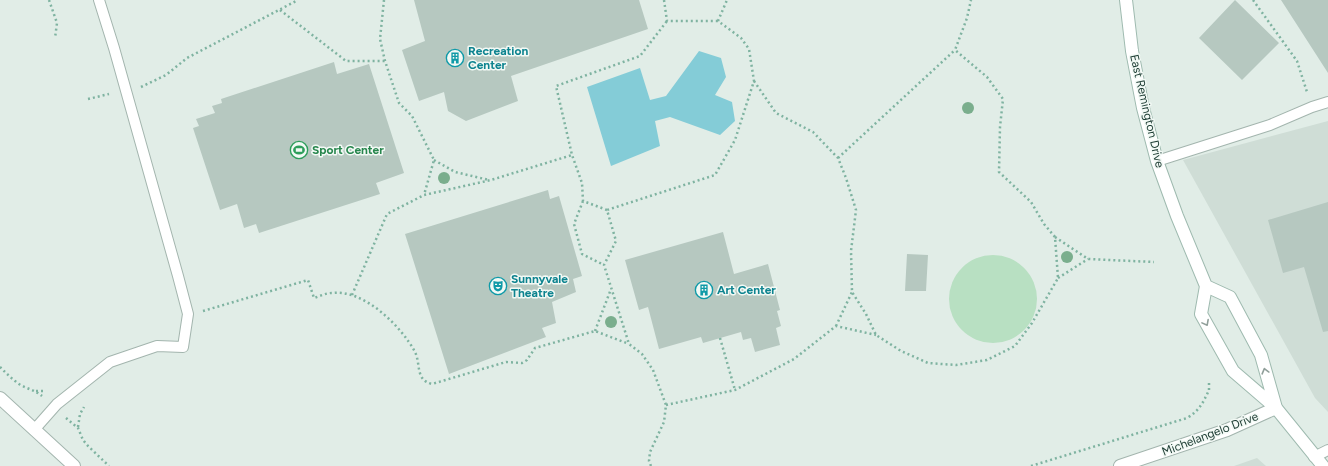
<svg xmlns="http://www.w3.org/2000/svg" width="1328" height="466" font-family="Figtree,sans-serif">
<style>
.built{fill:#cfddd6}
.green{fill:#b8e0c2}
.water{fill:#84ccd7}
.building{fill:#b6c8c0}
.lines{fill:none;stroke-linecap:round;stroke-linejoin:round}
.service-casing{stroke:#a3b5ae;stroke-width:12}
.minor-casing{stroke:#a3b5ae;stroke-width:14}
.secondary-casing{stroke:#9ebaaf;stroke-width:14}
.path{stroke:#7fb3a1;stroke-width:2.5;stroke-dasharray:2 3;stroke-linecap:butt}
.service{stroke:#fff;stroke-width:10}
.minor{stroke:#fff;stroke-width:12}
.secondary{stroke:#fff;stroke-width:12}
.tree{fill:#7aae8d}
.oneway{stroke:#909f9a}
.labels{text-anchor:middle;dominant-baseline:central;stroke-width:3;stroke-linejoin:round;paint-order:stroke}
.culture-label{font-size:12px;font-weight:bold;fill:#0d838f;stroke:#f2f9f5;text-anchor:start}
.street-label{font-size:12px;fill:#203f36;stroke:#f2f9f5}
.leisure-label{font-size:12px;font-weight:bold;fill:#27864d;stroke:#f2f9f5;text-anchor:start}
</style>
<rect width="100%" height="100%" fill="#e1ede7"/>
<path class="built" d="M1328,121V412L1315,398L1183,160Z
M1257,458L1266,466H1234Z"/>
<path class="green" d="M949 299a44 44 0 1 1 88 0a44 44 0 1 1-88 0Z"/>
<path class="water" d="M699,51L721,58L726,77L715,95L732,102L735,121L720,135L670,117L655,121L660,146L611,166L587,87L640,68L650,100L666,96Z"/>
<path class="building" d="M414,0H639L648,29L511,76L518,101L466,121L448,111L444,92L419,101L402,50L425,41Z
M1235,0L1279,43L1242,80L1199,38Z
M1281,0H1328V73Z
M334,62L337,74L369,64L404,173L376,183L380,194L259,233L256,224L244,228L237,204L220,210L193,128L199,126L196,119L215,113L212,106L222,103L221,99Z
M548,190L550,199L559,196L582,276L573,279L576,292L552,302L556,323L542,328L546,337L449,374L405,234Z
M1328,202V331L1323,332L1304,267L1283,273L1268,220Z
M723,232L734,274L768,264L780,310L777,311L781,326L776,328L780,345L755,352L751,338L743,340L741,332L703,343L701,337L659,349L648,307L639,310L625,260Z
M907,254L928,255L926,291H905Z"/>
<g class="lines">
<defs>
<path id="service" d="M1157,161L1270,125L1312,107L1328,102
M34,430L57,404L110,362L157,346L183,347L188,314L178,276L114,48L99,0
M1314,457L1328,450"/>
<path id="minor" d="M0,398L74,466
M1120,466L1227,430L1276,408"/>
<path id="secondary" d="M1126,0L1132,51L1143,108L1157,161L1177,216L1206,286L1201,314L1233,371L1276,408L1323,466
M1206,286L1230,297L1261,355L1276,408"/>
</defs>
<use href="#service" class="service-casing"/>
<use href="#minor" class="minor-casing"/>
<use href="#secondary" class="secondary-casing"/>
<path class="path" d="M49,0L57,23L55,38
M384,0L380,39L385,61L399,103L412,116L434,160L424,195
M664,0L667,21H718
M1253,0L1297,61L1307,92
M280,10L346,61H385
M754,81L776,113L813,132L838,158L846,178L856,210L851,251L852,292L866,314L876,335L901,351L928,363L956,365L987,360L1015,346L1032,323L1058,278L1055,237L1044,224L1031,202L999,172L1000,127L1003,99L987,77L955,50L967,18L971,0
M141,87L166,75L187,58L298,0
M88,99L109,94
M838,158L955,50
M434,160L455,172L489,180
M583,201L574,224L582,254L604,265
M607,210L583,201L582,183L572,155L556,86L640,56L667,21
M1055,237L1088,259L1154,262
M1058,278L1088,259
M352,295L387,214L424,195L491,180L572,155
M203,311L308,280L314,298C320,296 326,293 332,293C364,289 401,326 415,352C421,364 415,380 432,384L506,362L522,363L527,360L535,348L595,331L629,344
M836,326L852,292
M595,331L611,289
M720,338L735,390
M0,367C6,373 12,379 19,384C27,389 35,390 42,396
M1209,383V390L1211,391
M36,391H45
M666,405L735,390L794,359L836,326L876,335
M66,418L78,428L83,440L88,446L109,466
M78,427L80,414L84,407
M651,466L649,461L650,452L664,422L666,405L653,370L642,354L629,344L604,265L616,241L607,210L715,175L735,140L754,81L749,49L741,38L718,21L727,0
M1031,466L1187,418C1199,411 1203,403 1209,390"/>
<use href="#service" class="service"/>
<use href="#minor" class="minor"/>
<use href="#secondary" class="secondary"/>
</g>
<g class="tree">
<circle cx="968" cy="108" r="6"/>
<circle cx="444" cy="178" r="6"/>
<circle cx="1067" cy="257" r="6"/>
<circle cx="611" cy="322" r="6"/>
</g>
<defs><path id="oneway-chevron" d="M-2-3.5L2.5 0L-2 3.5" fill="none" stroke-width="1.6" stroke-linecap="round" stroke-linejoin="round"/></defs>
<g class="oneway">
<use href="#oneway-chevron" transform="translate(1206 323) rotate(62)"/>
<use href="#oneway-chevron" transform="translate(1265 371) rotate(-105)"/>
</g>
<defs>
<symbol id="building-ring" viewBox="-11 -11 22 22"><circle r="9.5" fill="#f2f9f5" stroke="#0f9aa8" stroke-width="1.5"/><path d="M-4-6H4V6H1V3H-1V6H-4ZM-2.5-4.3h1.7v1.8h-1.7ZM.8-4.3h1.7v1.8H.8ZM-2.5-1h1.7V.8h-1.7ZM.8-1h1.7V.8H.8Z" fill="#0f9aa8"/></symbol>
<symbol id="stadium-ring" viewBox="-11 -11 22 22"><circle r="9.5" fill="#f2f9f5" stroke="#2e9e5b" stroke-width="1.5"/><path d="M0-5a6.5 5 0 1 0 0 10a6.5 5 0 1 0 0-10ZM-3.5-1.8h7v3.6h-7Z" fill="#2e9e5b"/></symbol>
<symbol id="theatre-ring" viewBox="-11 -11 22 22"><circle r="9.5" fill="#f2f9f5" stroke="#0f9aa8" stroke-width="1.5"/><path d="M-5-5.5Q0-4 5-5.5V0Q5 5 0 6Q-5 5-5 0ZM-3.3-2.5H-1v1.5H-3.3ZM1-2.5H3.3v1.5H1ZM-2.8 1Q0 5.5 2.8 1Z" fill="#0f9aa8"/></symbol>
</defs>
<g fill-rule="evenodd">
<use href="#building-ring" x="445" y="48" width="20" height="20"/>
<use href="#stadium-ring" x="289" y="140" width="20" height="20"/>
<use href="#theatre-ring" x="488" y="276" width="20" height="20"/>
<use href="#building-ring" x="694" y="280" width="20" height="20"/>
</g>
<g class="labels">
<g class="culture-label">
<text x="468" y="51">Recreation<tspan x="468" dy="14">Center</tspan></text>
<text x="511" y="279">Sunnyvale<tspan x="511" dy="14">Theatre</tspan></text>
<text x="717" y="290">Art Center</text>
</g>
<g class="street-label">
<text transform="translate(1147 111) rotate(77)">East Remington Drive</text>
<text transform="translate(1210 434) rotate(-21)">Michelangelo Drive</text>
</g>
<g class="leisure-label">
<text x="312" y="150">Sport Center</text>
</g>
</g>
</svg>
